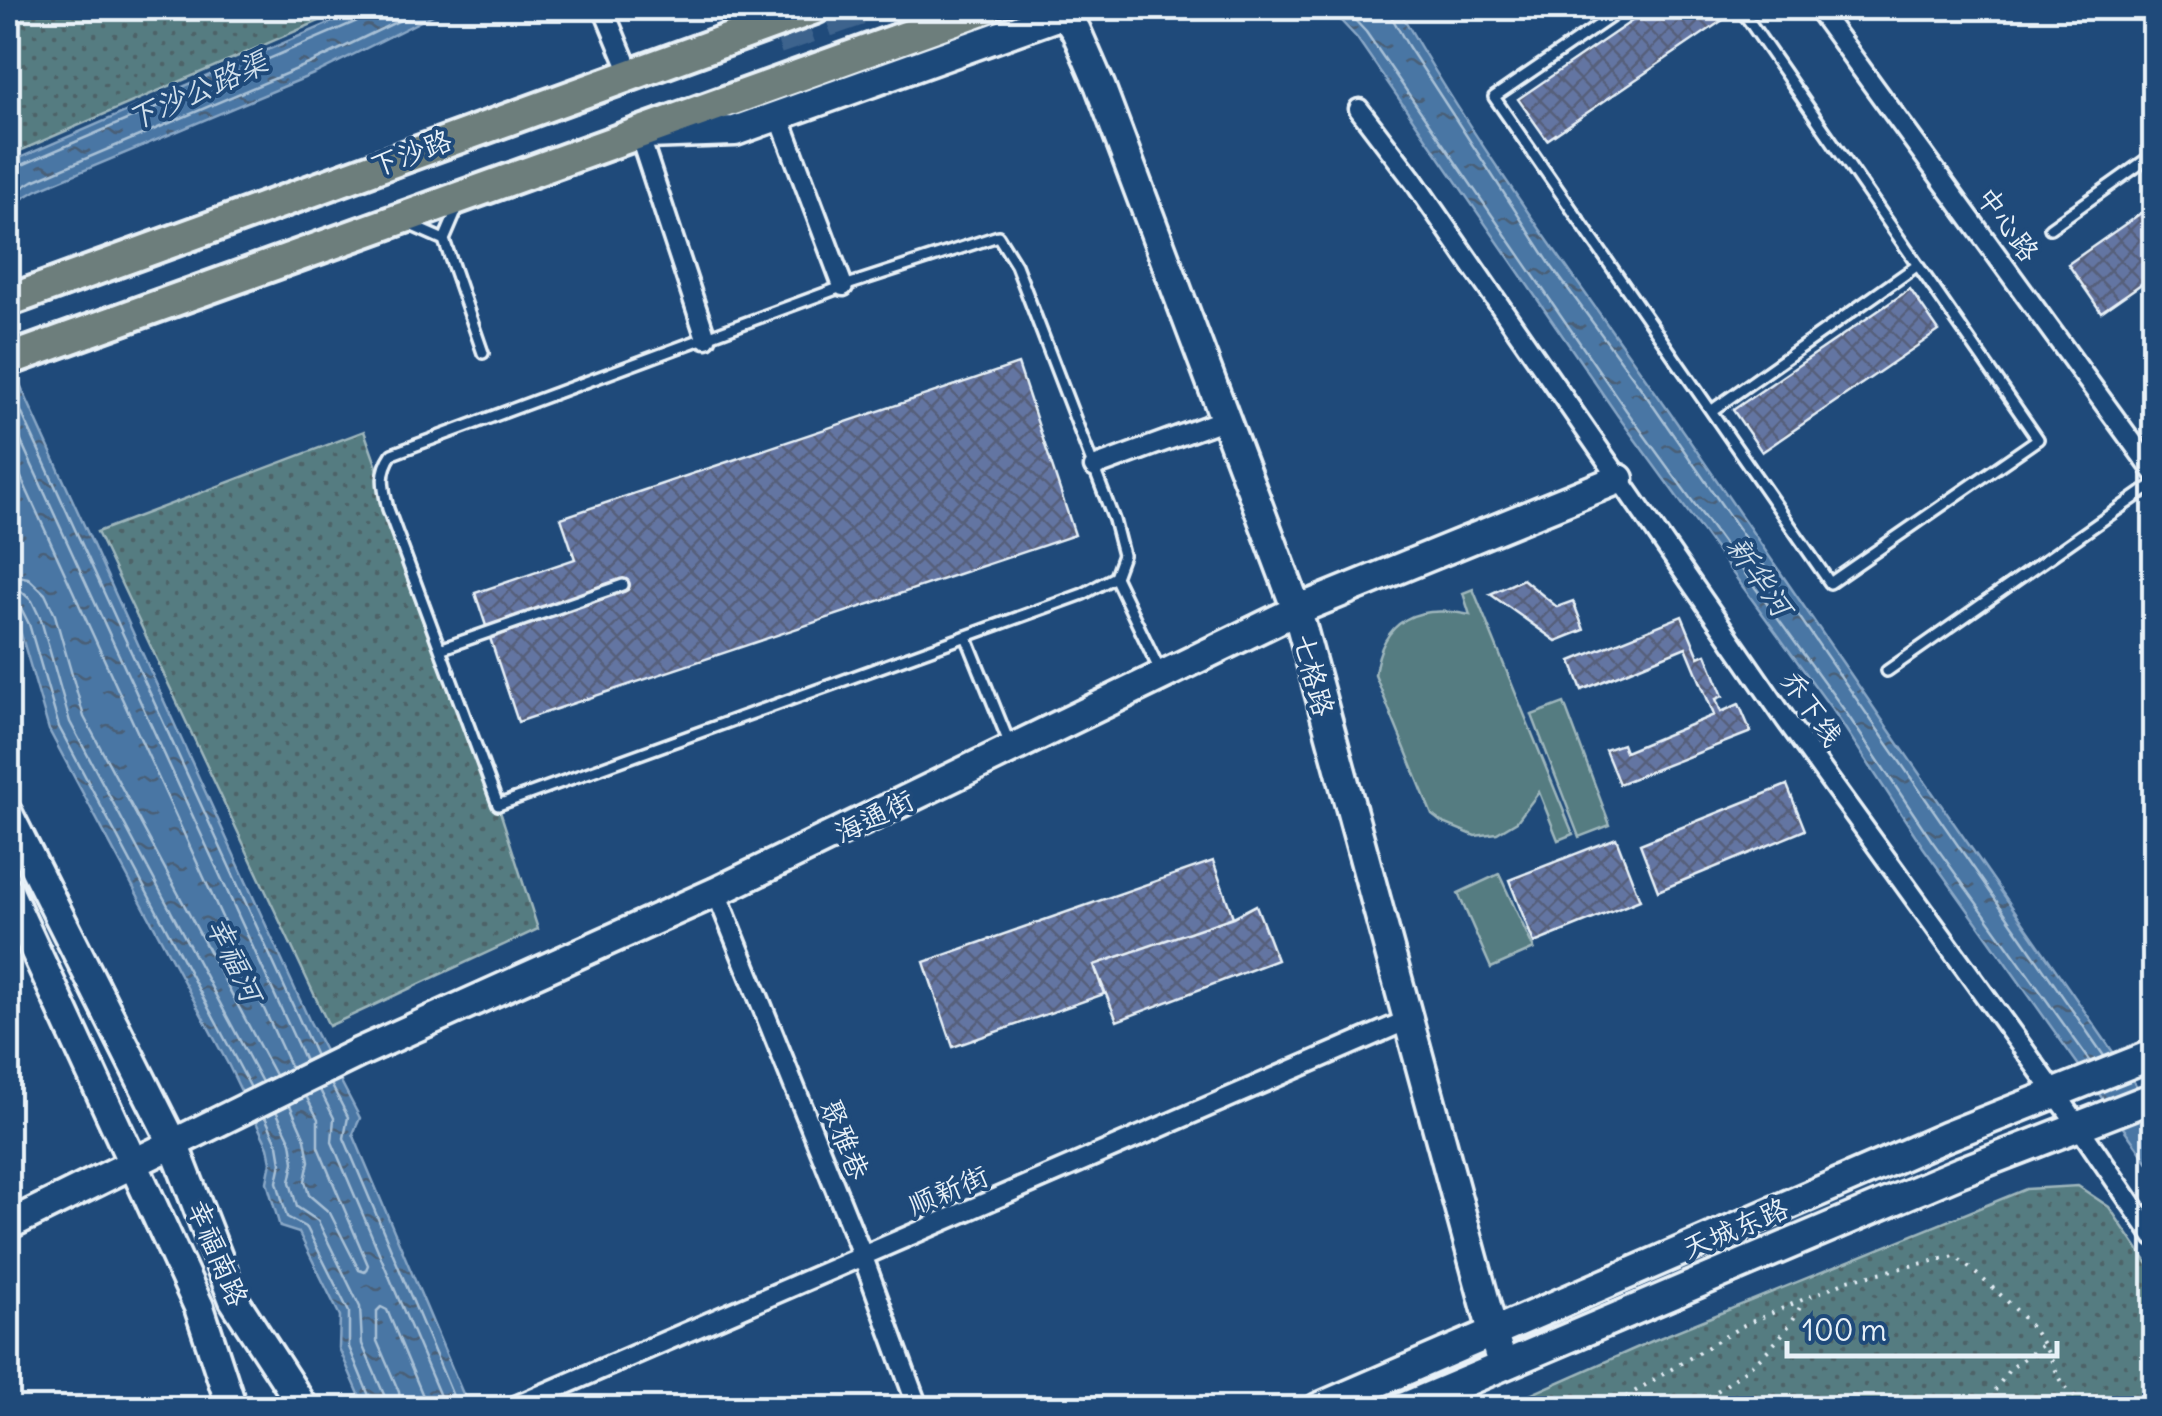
<svg xmlns="http://www.w3.org/2000/svg" width="2162" height="1416" font-family="Delius,'LXGW WenKai TC',sans-serif">
<style>
.park{fill:url(#park-dots);stroke:#9eb6bc;stroke-width:2.5}
.pitch{fill:#547b81;stroke:#9eb6bc;stroke-width:2.5}
.water{fill:url(#water-ripples);stroke:#89a7c6;stroke-width:2.5}
.lines{fill:none;stroke-linecap:round;stroke-linejoin:round}
.shore{stroke:#a8c0d6;stroke-width:2.5}
.building{fill:url(#building-cross-hatch);stroke:#e8f1f8;stroke-width:2.5}
.highway-tunnel{stroke:#3d638d;stroke-width:35;stroke-dasharray:35 18;stroke-linecap:butt}
.lane-casing{stroke:#e8f1f8;stroke-width:16}
.street-casing{stroke:#e8f1f8;stroke-width:25}
.secondary-casing{stroke:#e8f1f8;stroke-width:35}
.primary-casing{stroke:#e8f1f8;stroke-width:38}
.path{stroke:#e8f1f8;stroke-width:4;stroke-dasharray:2.5 8;stroke-linecap:butt}
.lane{stroke:#1f4a7a;stroke-width:9}
.street{stroke:#1f4a7a;stroke-width:18}
.secondary{stroke:#1f4a7a;stroke-width:28}
.primary{stroke:#6d7e7c;stroke-width:30}
.labels{text-anchor:middle;dominant-baseline:central;stroke-width:8;stroke-linejoin:round;paint-order:stroke}
.street-label{font-size:28px;fill:#e8f1f8;stroke:#1f4a7a}
.water-label{font-size:30px;font-style:italic;fill:#d0dfeb;stroke:#1f4a7a}
</style>
<defs>
<pattern id="park-dots" width="8" height="8" patternUnits="userSpaceOnUse" patternTransform="scale(2.5)"><rect width="8" height="8" fill="#547b81"/><path d="M2 2h.1M6 6h.1" fill="none" stroke="#4e6468" stroke-width="1.8" stroke-linecap="round"/></pattern>
<pattern id="water-ripples" width="26" height="14" patternUnits="userSpaceOnUse" patternTransform="scale(2.5)"><rect width="26" height="14" fill="#4976a4"/><path d="M2 4q2-2 4 0t4 0M15 11q2-2 4 0t4 0" fill="none" stroke="#485f77"/></pattern>
<pattern id="building-cross-hatch" width="8" height="8" patternUnits="userSpaceOnUse" patternTransform="scale(2.5)"><rect width="8" height="8" fill="#6474a2"/><path d="M0 0l8 8M0 8l8-8" fill="none" stroke="#56607a"/></pattern>
</defs>
<rect width="100%" height="100%" fill="#1f4a7a"/>
<filter id="ink" filterUnits="userSpaceOnUse"><feTurbulence type="fractalNoise" baseFrequency=".01" numOctaves="2"/><feDisplacementMap in="SourceGraphic" scale="20" xChannelSelector="R" yChannelSelector="G"/><feConvolveMatrix kernelMatrix="1 2 1 2 8 2 1 2 1" color-interpolation-filters="sRGB"/></filter>
<g filter="url(#ink)">
<path class="park" d="M29,8H349L8,156V29Z
M364,431L498,805L538,929L329,1026L97,532Z
M2078,1186L2109,1207L2154,1273V1408H1500L1652,1341L2026,1189Z"/>
<path class="pitch" d="M1473,589L1573,834L1558,840L1539,792L1517,821L1497,833L1475,836L1441,822L1432,815L1375,675C1382,618 1418,604 1470,615L1463,593Z
M1564,703L1610,825L1579,837L1532,715Z
M1499,874L1534,949L1491,968L1458,893Z"/>
<path class="water" d="M364,8H447L316,73L37,190L8,207V163Z
M1338,8H1398C1483,159 1590,297 1689,440C1844,664 1997,888 2154,1111V1171L1923,847L1837,716L1618,416L1357,38L1341,21Z
M8,358L310,1022L360,1118L353,1134L469,1408H365L339,1348L340,1316L299,1233L280,1227L267,1182L271,1162L268,1147L229,1066L49,730L19,627L8,602Z"/>
<g class="lines">
<path class="shore" d="M1348,8L1351,16L1366,32L1626,410L1845,711L1932,841L2091,1062
M1390,8L1391,16L1408,46L1552,267L1640,387L2104,1056
M8,171L357,21L363,16L364,8
M8,196L33,181L311,63L425,8
M8,383L316,1056
M8,413L305,1061
M8,449L291,1068
M8,574L28,578L45,594L55,615L84,717L275,1075
M8,589L21,591L32,601L41,620L70,722L262,1082
M8,601L19,604L29,624L59,727L251,1088
M331,1084L348,1117L344,1138L458,1408
M320,1090L334,1118L332,1142L445,1408
M290,1105L305,1139L309,1161L305,1181L309,1195L330,1213L359,1270L365,1272L368,1265L318,1147V1119L306,1096
M276,1111L291,1142L294,1162L290,1182L297,1207L318,1221L360,1307L362,1344L385,1397L386,1408
M265,1117L278,1145L281,1163L277,1182L287,1217L307,1228L349,1312V1347L374,1408
M401,1408L399,1392L377,1341V1311L381,1307L387,1310L428,1408"/>
</g>
<path class="building" d="M1651,8H1715L1723,20L1547,140L1518,99Z
M2154,204V275L2101,312L2068,264Z
M1910,289L1939,331L1762,452L1733,410Z
M1018,364L1075,535L518,722L475,593L575,559L561,518Z
M1523,579L1557,607L1573,601L1584,630L1556,641L1490,594Z
M1682,616L1699,657L1706,654L1723,696L1716,699L1721,712L1739,704L1751,732L1619,784L1605,750L1622,744L1625,752L1714,715L1686,647L1582,690L1571,661Z
M1787,785L1805,830L1658,891L1640,844Z
M1616,838L1640,900L1534,943L1509,880Z
M1213,861L1233,917L1094,965L1104,994L953,1047L924,962Z
M1256,905L1277,960L1117,1021L1094,965L1233,917Z"/>
<g class="lines">
<path class="highway-tunnel" d="M776,37L860,8"/>
<defs>
<path id="lane" d="M1624,8L1494,97L1830,583L2038,439L1740,8
M459,205L444,240L483,353
M410,225L444,240
M2050,228L2154,154
M998,236L1016,265L1114,520L1123,555L1115,577L1083,594L498,805L388,509C383,487 379,473 392,454L847,285Z
M1711,411L1918,265
M1115,577L1161,673
M966,636L1010,745
M440,649L623,585
M1887,671L2154,484"/>
<path id="street" d="M603,8L630,73
M1817,8L2154,472
M1359,109L1413,180L1786,720L2066,1108L2154,1237
M779,116L843,286
M639,134L706,338
M1094,467L1225,419
M716,892L863,1257L918,1408
M511,1408L1408,1020"/>
<path id="secondary" d="M1061,8L1076,31L1100,86L1297,610L1502,1365
M646,134L735,131L1079,8
M8,814L173,1143L234,1300L304,1408
M8,891L199,1307L232,1408
M8,1225L358,1053L716,892L1297,610L1619,479
M1318,1408L1945,1137L2154,1054
M1403,1408L1960,1172L2154,1097"/>
<path id="primary" d="M8,301L815,8
M8,360L986,8"/>
</defs>
<use href="#lane" class="lane-casing"/>
<use href="#street" class="street-casing"/>
<use href="#secondary" class="secondary-casing"/>
<use href="#primary" class="primary-casing"/>
<path class="path" d="M1608,1408L1742,1326L1848,1280L1955,1256C1988,1284 2028,1314 2048,1353C2057,1371 2063,1393 2084,1402C2105,1411 2133,1404 2154,1404
M1691,1408C1733,1381 1780,1350 1802,1303
M1983,1408L2009,1370L2042,1345"/>
<use href="#lane" class="lane"/>
<use href="#street" class="street"/>
<use href="#secondary" class="secondary"/>
<use href="#primary" class="primary"/>
</g>
</g>
<g class="labels">
<g class="street-label">
<text transform="translate(411 153) rotate(-20)">下沙路</text>
<text transform="translate(2008 224) rotate(54)">中心路</text>
<text transform="translate(1314 675) rotate(75)">七格路</text>
<text transform="translate(1812 708) rotate(55)">乔下线</text>
<text transform="translate(874 816) rotate(-26)">海通街</text>
<text transform="translate(845 1139) rotate(68)">聚雅巷</text>
<text transform="translate(948 1190) rotate(-23)">顺新街</text>
<text transform="translate(1735 1228) rotate(-23)">天城东路</text>
<text transform="translate(218 1253) rotate(67)">幸福南路</text>
</g>
<g class="water-label">
<text transform="translate(197 90) rotate(-24)">下沙公路渠</text>
<text transform="translate(1760 576) rotate(55)">新华河</text>
<text transform="translate(235 959) rotate(65)">幸福河</text>
</g>
</g>
<rect width="2162" height="1416" fill="none" stroke="#1f4a7a" stroke-width="40"/>
<rect x="20" y="20" width="2122" height="1376" fill="none" stroke="#e8f1f8" stroke-width="4" filter="url(#ink)"/>
<path d="M1787 1341v15h270v-15" fill="none" stroke="#e8f1f8" stroke-width="5"/>
<text x="1802" y="1341" font-size="30" fill="#e8f1f8" stroke="#1f4a7a" stroke-width="8" paint-order="stroke">100 m</text>
</svg>
